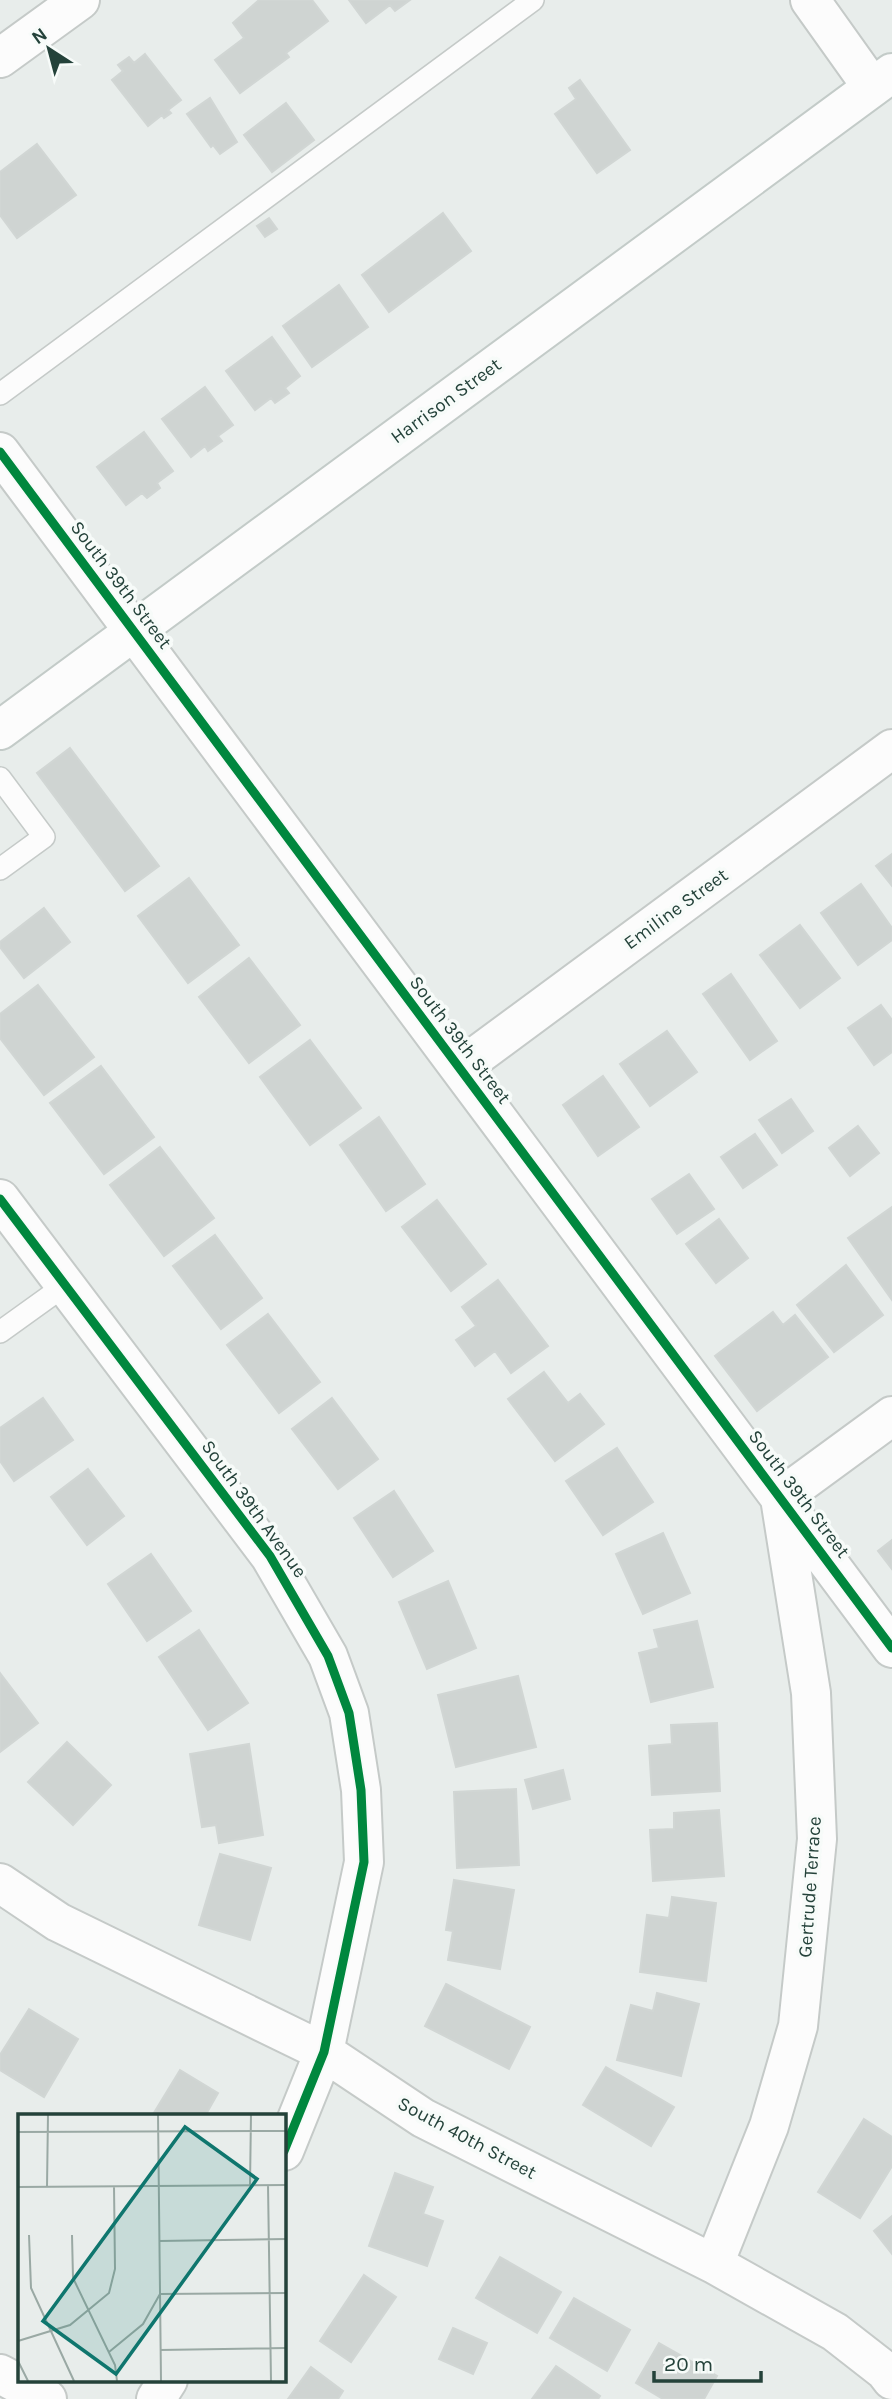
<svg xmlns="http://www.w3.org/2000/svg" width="892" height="2399" font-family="Karla,sans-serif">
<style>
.building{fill:#cfd4d2;stroke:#d1d6d4;stroke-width:2}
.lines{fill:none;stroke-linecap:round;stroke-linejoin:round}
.service-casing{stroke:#c5cac8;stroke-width:24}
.minor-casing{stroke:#c5cac8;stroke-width:42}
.secondary-casing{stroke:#c3cbc8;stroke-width:42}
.service{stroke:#fcfcfc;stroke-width:21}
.minor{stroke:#fcfcfc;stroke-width:38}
.secondary{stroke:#fcfcfc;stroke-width:38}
.cycleway-casing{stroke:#f7fbf9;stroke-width:13}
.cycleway{stroke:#00873e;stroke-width:9}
.labels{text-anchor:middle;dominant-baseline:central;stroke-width:7;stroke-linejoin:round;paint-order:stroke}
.street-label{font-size:19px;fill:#24423a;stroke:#f7fbf9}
.inset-road{fill:none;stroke:#9aa9a4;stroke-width:2}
.view{fill:#0f766e;fill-opacity:0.15;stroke:#0f766e;stroke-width:3.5}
.inset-edge{fill:none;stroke:#24423a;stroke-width:3.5}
</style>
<rect width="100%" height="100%" fill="#e8edeb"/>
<path class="building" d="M259,0H312L328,21L286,53L289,57L240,93L215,60L244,38L233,23Z
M349,0H410L395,11L390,5L366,23Z
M145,54L181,100L168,110L171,113L164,118L162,115L148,126L112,80L123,71L118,65L129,57L134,63Z
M580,80L630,150L597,173L555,114L576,99L569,88Z
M210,98L237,142L220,154L213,145L211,147L187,114Z
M286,103L314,140L272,172L244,135Z
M37,144L76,195L17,238L0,215V172Z
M443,213L471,251L389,312L362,275Z
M269,218L277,229L265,237L257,226Z
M339,285L368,327L312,367L283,326Z
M272,337L300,376L285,388L289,393L275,403L271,398L255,410L226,371Z
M205,387L233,425L218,436L222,441L208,451L205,446L191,457L162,419Z
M144,432L173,471L157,483L160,488L147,498L142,493L126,505L97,467Z
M70,748L159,866L125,891L37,773Z
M892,854V886L876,866Z
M189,878L239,945L188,983L138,916Z
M861,884L892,928V940L858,965L821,913Z
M44,908L70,942L24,978L0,947V942Z
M800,925L840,978L800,1008L760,955Z
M249,958L300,1025L249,1063L199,997Z
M731,974L777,1041L750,1060L703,994Z
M38,985L94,1057L44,1095L0,1038V1014Z
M881,1005L892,1020V1052L874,1065L848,1028Z
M667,1031L697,1072L650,1106L620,1064Z
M310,1040L361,1108L310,1145L260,1077Z
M101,1066L154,1137L104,1174L50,1103Z
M603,1076L639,1127L598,1156L563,1105Z
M791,1099L813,1131L782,1153L759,1120Z
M379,1117L425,1184L386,1211L340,1145Z
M858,1126L879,1153L850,1176L829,1148Z
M755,1134L777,1165L743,1188L721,1157Z
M160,1147L214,1218L164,1256L110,1185Z
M689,1174L714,1209L677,1234L652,1199Z
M437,1200L486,1264L451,1291L402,1227Z
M892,1207V1300L848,1238Z
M719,1219L748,1258L716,1283L686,1244Z
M215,1235L262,1298L221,1329L173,1266Z
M846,1265L883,1315L834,1352L797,1305Z
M498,1280L548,1346L511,1373L495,1351L475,1366L456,1340L476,1326L462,1307Z
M773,1312L783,1325L795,1315L828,1357L757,1411L715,1356Z
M268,1314L320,1382L279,1413L227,1345Z
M544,1372L568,1403L580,1394L604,1424L555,1461L508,1399Z
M43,1398L73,1440L14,1481L0,1461V1428Z
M332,1398L378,1459L338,1489L292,1429Z
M617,1448L653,1502L603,1535L566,1481Z
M88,1469L124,1516L87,1545L51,1497Z
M394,1491L433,1551L393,1577L354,1518Z
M663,1533L690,1593L643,1614L616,1554Z
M892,1540V1569L878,1551Z
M151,1554L191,1611L147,1641L108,1584Z
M448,1581L476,1648L427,1669L399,1602Z
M697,1621L713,1687L651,1702L639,1653L659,1648L654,1630Z
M199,1630L248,1703L208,1730L159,1657Z
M0,1673L38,1723L0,1752Z
M518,1676L536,1747L456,1767L438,1695Z
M717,1723L720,1791L652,1795L649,1746L672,1744L671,1725Z
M67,1742L111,1785L73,1825L28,1782Z
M249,1744L263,1835L219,1843L216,1825L202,1827L190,1754Z
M563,1770L570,1799L533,1809L525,1780Z
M516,1789L519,1865L457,1868L454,1792Z
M719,1810L724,1876L653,1881L650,1830L674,1829V1813Z
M220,1854L271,1868L250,1940L199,1925Z
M454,1880L514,1890L500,1969L448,1960L453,1931L446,1930Z
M672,1897L716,1903L706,1981L640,1972L647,1915L669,1918Z
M446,1984L530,2027L509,2069L425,2026Z
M657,1993L699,2004L681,2076L617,2060L631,2005L653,2011Z
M29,2009L78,2039L44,2097L0,2070V2055Z
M606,2067L674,2107L651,2146L583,2105Z
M180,2070L218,2093L205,2116H152Z
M864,2119L892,2137V2166L860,2218L818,2192Z
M395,2173L433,2187L423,2214L443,2221L427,2266L369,2246Z
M892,2216V2254L874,2231Z
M500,2257L561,2292L537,2333L476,2298Z
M364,2275L396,2297L351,2362L320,2341Z
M574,2298L630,2330L607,2371L550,2338Z
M453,2328L487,2343L473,2374L439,2359Z
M659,2343L717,2376L704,2399H663L636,2383Z
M556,2366L600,2396L598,2399H532Z
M311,2367L343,2391L338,2399H288Z"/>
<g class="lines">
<defs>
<path id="service" d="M0,394L533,0
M0,778L44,837L0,869
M0,1332L64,1286"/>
<path id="minor" d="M810,0L872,87
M0,58L80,0
M0,452L892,1648
M460,1068L892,749
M0,1199L270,1556L328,1656L349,1713L361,1790L364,1862L324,2052L284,2151
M0,1883L58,1922L324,2052L423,2118L714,2264L835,2332L885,2371L892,2380
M714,2264L769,2126L798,2026L817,1839L811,1693L780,1498L892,1416
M0,2374L47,2399
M156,2399L168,2380"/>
<path id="secondary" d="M0,730L892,73"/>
</defs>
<use href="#service" class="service-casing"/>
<use href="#minor" class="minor-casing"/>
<use href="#secondary" class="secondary-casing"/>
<use href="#service" class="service"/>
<use href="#minor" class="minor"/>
<use href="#secondary" class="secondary"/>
<defs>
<path id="cycleway" d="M0,452L892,1648
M0,1199L270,1556L328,1656L349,1713L361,1790L364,1862L324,2052L284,2151"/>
</defs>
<use href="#cycleway" class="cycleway-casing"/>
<use href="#cycleway" class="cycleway"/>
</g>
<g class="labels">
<g class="street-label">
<text transform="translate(446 401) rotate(-36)">Harrison Street</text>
<text transform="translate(121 585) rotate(53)">South 39th Street</text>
<text transform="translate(676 909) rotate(-36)">Emiline Street</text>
<text transform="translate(460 1040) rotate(53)">South 39th Street</text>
<text transform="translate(799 1494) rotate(53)">South 39th Street</text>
<text transform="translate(254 1509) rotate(54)">South 39th Avenue</text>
<text transform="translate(810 1887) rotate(-86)">Gertrude Terrace</text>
<text transform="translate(467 2138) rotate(28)">South 40th Street</text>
</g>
</g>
<g transform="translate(18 2114)">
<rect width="268" height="268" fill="#e8edeb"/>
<path class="inset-road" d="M140,0L143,267M0,18L268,17M232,71L233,0M250,71L253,267M0,73L268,71M29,73L30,0M11,121L13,174L56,267M54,121L55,164L97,251L99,267M141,127L268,125M0,227L52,211L91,179L97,155L96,72M142,236L268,234M91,238L125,210L142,180L268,179M0,247L10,267"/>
<path class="view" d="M167,13L239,65L98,260L25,207Z"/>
<rect width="268" height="268" class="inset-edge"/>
</g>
<g transform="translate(49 49) rotate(324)" stroke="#f7fbf9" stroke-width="5" paint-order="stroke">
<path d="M0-5L12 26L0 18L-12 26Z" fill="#24423a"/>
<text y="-10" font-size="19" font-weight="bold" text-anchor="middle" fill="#24423a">N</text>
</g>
<path d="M654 2371v10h107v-10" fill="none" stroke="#24423a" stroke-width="3.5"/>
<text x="664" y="2371" font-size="21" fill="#24423a" stroke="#f7fbf9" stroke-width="5" paint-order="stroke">20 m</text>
</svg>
